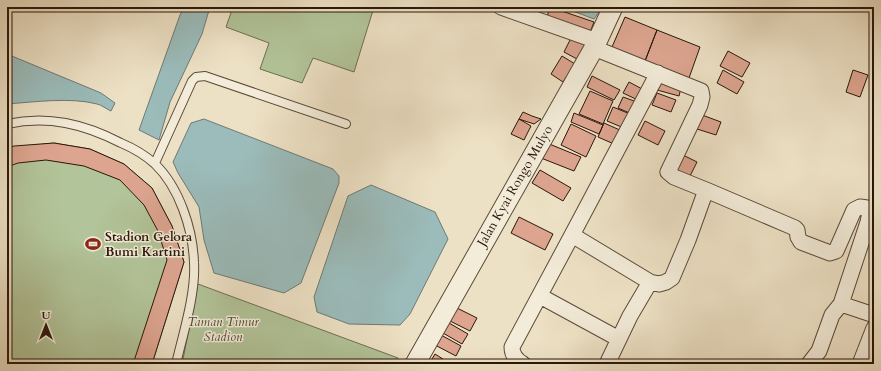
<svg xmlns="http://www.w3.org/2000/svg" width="881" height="371" font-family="Cardo,serif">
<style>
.green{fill:#b2c499;stroke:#6e6e52}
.water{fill:#9bbcbb;stroke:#6e7a74}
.building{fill:#dda590;stroke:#2a170a}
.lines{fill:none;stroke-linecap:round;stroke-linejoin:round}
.service-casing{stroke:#5b4a39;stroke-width:10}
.minor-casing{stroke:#5b4a39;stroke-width:17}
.tertiary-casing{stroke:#5b4a39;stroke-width:21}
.service{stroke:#f3ecd9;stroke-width:8}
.minor{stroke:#f3ecd9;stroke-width:15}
.tertiary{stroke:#f3ecd9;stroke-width:19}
.labels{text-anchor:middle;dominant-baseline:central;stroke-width:3;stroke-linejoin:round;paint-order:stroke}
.street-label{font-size:13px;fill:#2a170a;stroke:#f3ecd9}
.poi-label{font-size:13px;font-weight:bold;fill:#2a170a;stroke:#f3ecd9;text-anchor:start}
.park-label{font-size:13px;font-style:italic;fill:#534b35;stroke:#f3ecd9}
</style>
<rect width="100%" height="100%" fill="#ede1c5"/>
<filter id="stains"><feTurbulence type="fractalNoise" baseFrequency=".005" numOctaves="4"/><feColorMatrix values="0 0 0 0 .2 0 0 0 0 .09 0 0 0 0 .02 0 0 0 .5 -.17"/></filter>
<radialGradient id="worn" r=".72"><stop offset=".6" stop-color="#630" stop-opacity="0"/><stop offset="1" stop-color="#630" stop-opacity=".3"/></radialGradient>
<path class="green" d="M233,7H374L354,72L313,58L302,83L260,69L269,43L226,27Z
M54,143L90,149L124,164L152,188L172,226L184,262L152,364H7V148Z
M198,284L398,358L395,364H182Z"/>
<path class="water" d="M184,7H210L202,34L170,102L159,140L139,130L180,15Z
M562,7H585L599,12L594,19Z
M7,54L101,93L115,103L111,111C106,109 102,105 97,104C71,97 34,102 7,104Z
M204,119L333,169L339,176V183L301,283L284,293L214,273L204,240L199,207L178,173L173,162L191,123Z
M371,185L435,212L448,239L410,314L400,325L349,324L317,312L314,297L348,196Z"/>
<path class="building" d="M511,7H541L537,18Z
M550,7L594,22L589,35L546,20Z
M625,17L657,30L645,61L612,47Z
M657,30L700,47L689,78L645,61Z
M573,34L587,41L577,59L564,52Z
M728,51L750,63L742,77L720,66Z
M562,56L575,64L563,82L551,74Z
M723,70L744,82L737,94L717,83Z
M853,70L868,75L860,97L846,92Z
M592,76L620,90L614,100L587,87Z
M660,81L681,88L679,96L657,90Z
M629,82L644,90L640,101L623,93Z
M590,91L613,101L603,124L579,114Z
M657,93L676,100L671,112L652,105Z
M623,97L637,102L632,114L618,108Z
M613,107L630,114L624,128L607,121Z
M523,112L532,116L541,119L534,124L519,119Z
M574,113L603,125L599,134L571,122Z
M702,115L721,122L716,135L697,129Z
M519,119L531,126L524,140L511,134Z
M645,121L665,131L658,145L638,135Z
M604,123L622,131L614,144L598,137Z
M571,124L596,136L586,157L561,145Z
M54,143L90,149L124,164L152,188L172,226L184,262L152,364H133L167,260L158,231L144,205L120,180L84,166L46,160L18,163L7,167V148L14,146Z
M547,143L581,157L574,171L541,158Z
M681,154L697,162L689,178L673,171Z
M540,170L571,188L563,201L532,183Z
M519,217L553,234L545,250L511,233Z
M457,308L477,318L470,331L450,321Z
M449,323L468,334L462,344L443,333Z
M441,335L461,346L456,356L435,345Z
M435,354L446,361L444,364H429Z"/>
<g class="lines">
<defs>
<path id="service" d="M7,124C48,115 84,124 121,143C133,148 145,155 155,164C179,187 193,229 194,263C196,293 183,334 176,364
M155,163L192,81L196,77L205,76L346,124"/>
<path id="minor" d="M501,7L597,41
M594,48L701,91L702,97L700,105L668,172L674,177L706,190
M650,282L572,235L658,73
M540,296L619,339
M523,364C516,360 512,355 512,347L572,235
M607,364L630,316L650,282L659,284L666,282L672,278L688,240L706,190L795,228L797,230L798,237L801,242L830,253L836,251L854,210L860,207L867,208L870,213L868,222L841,304
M809,364L819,351L832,315L841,304L874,315
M860,364L874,328"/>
<path id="tertiary" d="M415,364L594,48L613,7"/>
</defs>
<use href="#service" class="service-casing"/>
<use href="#minor" class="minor-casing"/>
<use href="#tertiary" class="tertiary-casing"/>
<use href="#service" class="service"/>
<use href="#minor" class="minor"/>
<use href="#tertiary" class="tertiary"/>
</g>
<defs>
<symbol id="stadium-bare" viewBox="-9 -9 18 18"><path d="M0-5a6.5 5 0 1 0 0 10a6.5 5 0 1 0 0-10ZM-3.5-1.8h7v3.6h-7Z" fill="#8f2418" stroke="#f3ecd9" stroke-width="2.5" paint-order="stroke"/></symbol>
</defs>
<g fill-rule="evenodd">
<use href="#stadium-bare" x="82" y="233" width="22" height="22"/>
</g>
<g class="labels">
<g class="street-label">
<text transform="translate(515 186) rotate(-60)">Jalan Kyai Rongo Mulyo</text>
</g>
<g class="poi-label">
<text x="105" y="237">Stadion Gelora<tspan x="105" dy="15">Bumi Kartini</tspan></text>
</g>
<g class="park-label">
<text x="223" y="322">Taman Timur<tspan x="223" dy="15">Stadion</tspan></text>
</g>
</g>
<rect width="881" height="371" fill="none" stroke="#ede1c5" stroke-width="24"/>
<rect x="8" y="8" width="865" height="355" fill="none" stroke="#2a170a" stroke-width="2"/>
<rect x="12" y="12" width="857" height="347" fill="none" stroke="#2a170a"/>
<g transform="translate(46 325)" stroke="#f3ecd9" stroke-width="3" paint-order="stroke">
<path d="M0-3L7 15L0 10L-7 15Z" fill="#2a170a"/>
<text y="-6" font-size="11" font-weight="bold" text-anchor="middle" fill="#2a170a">U</text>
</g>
<rect width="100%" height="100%" filter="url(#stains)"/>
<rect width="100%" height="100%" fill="url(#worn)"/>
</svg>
